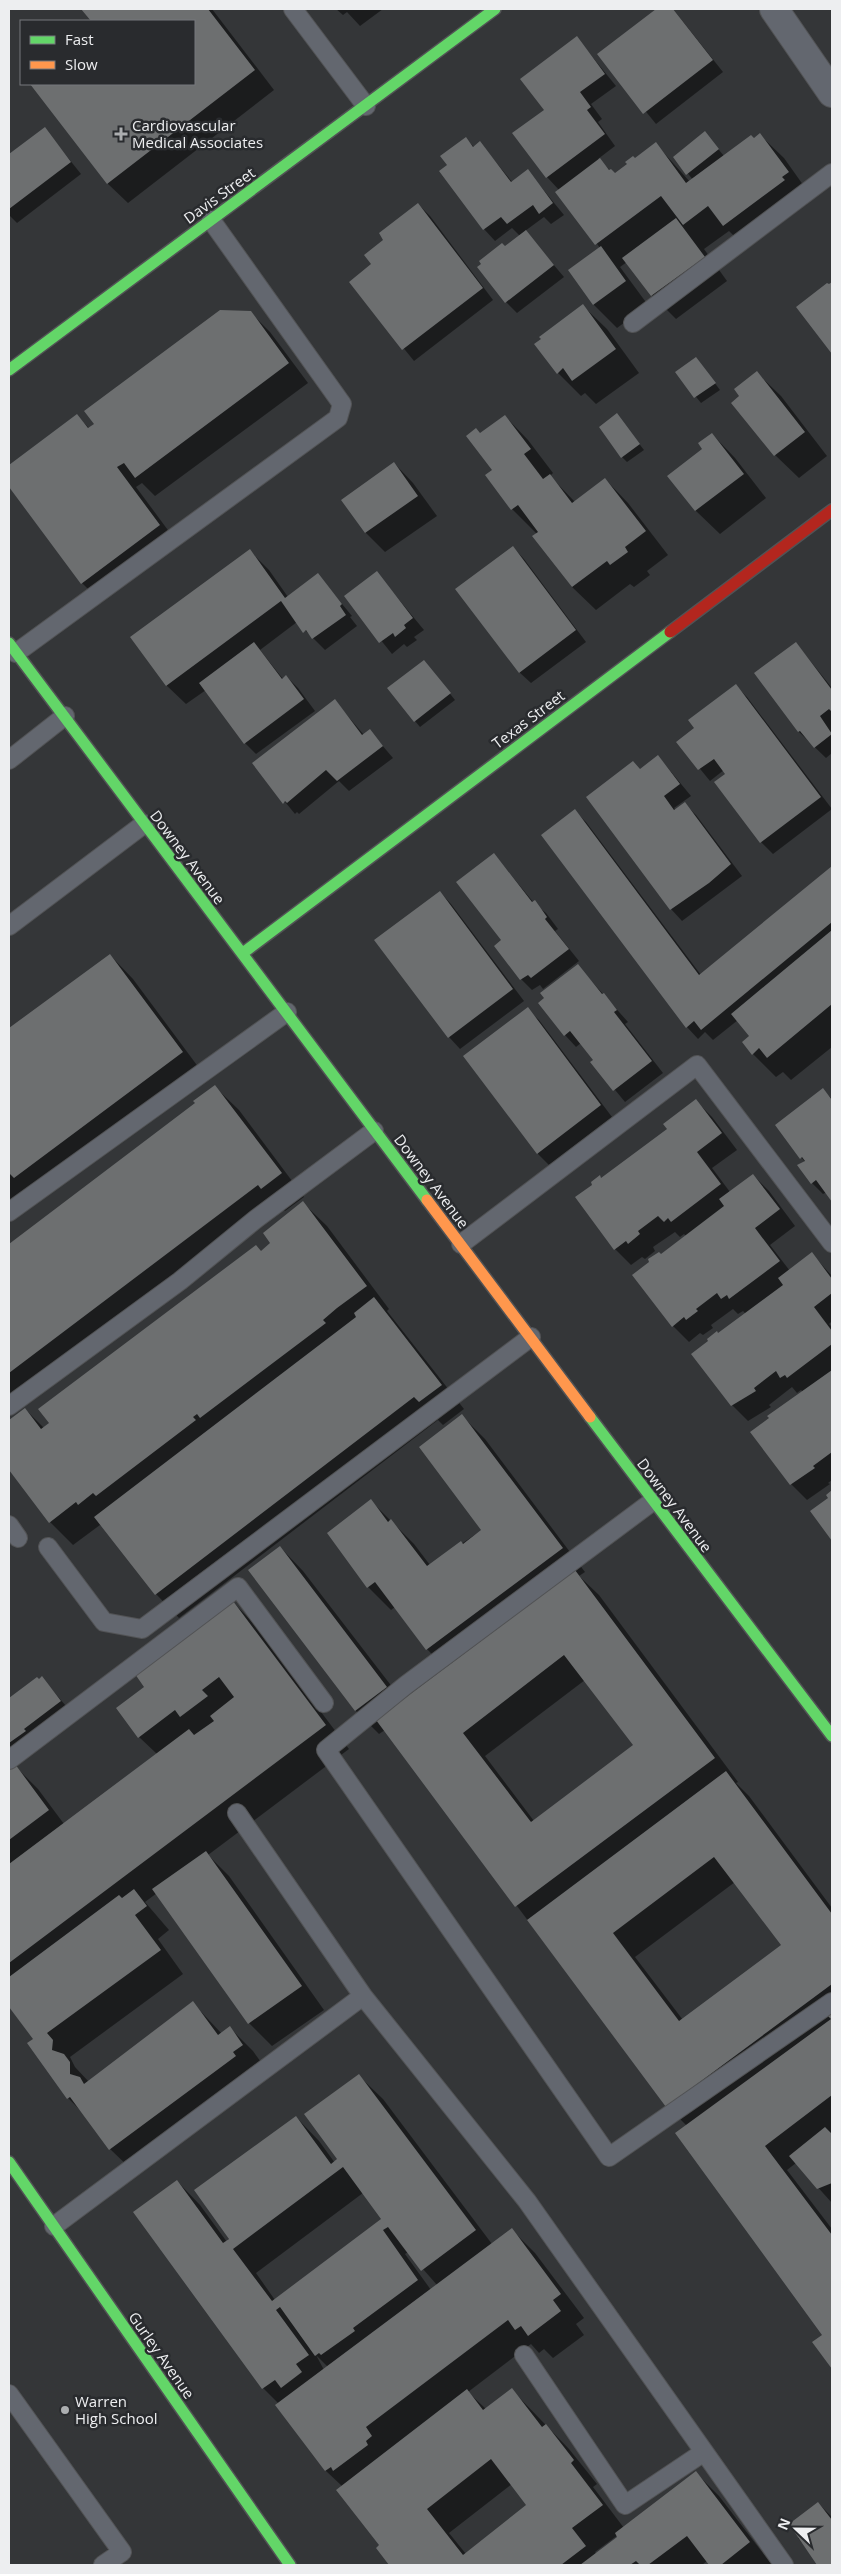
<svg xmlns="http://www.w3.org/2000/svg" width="841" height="2574" font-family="'Open Sans',sans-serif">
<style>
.shadow{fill:#0007;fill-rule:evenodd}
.building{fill:#6d6f70;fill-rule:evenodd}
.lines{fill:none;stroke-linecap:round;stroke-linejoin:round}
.lane-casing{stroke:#525355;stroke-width:20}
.street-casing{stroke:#525355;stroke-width:30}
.fast-casing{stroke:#525355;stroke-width:14}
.slow-casing{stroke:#525355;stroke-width:14}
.jam-casing{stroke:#525355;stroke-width:14}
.lane{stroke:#63676f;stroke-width:18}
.street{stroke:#63676f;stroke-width:28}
.fast{stroke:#63d668;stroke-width:11}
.slow{stroke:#ff974d;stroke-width:11}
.jam{stroke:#b3261e;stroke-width:11}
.poi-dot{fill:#acaeb0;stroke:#292b2e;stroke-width:2}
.labels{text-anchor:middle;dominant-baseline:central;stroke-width:5;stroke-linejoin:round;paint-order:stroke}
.poi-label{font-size:15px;fill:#edeef0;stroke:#292b2e;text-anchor:start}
.street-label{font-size:15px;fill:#edeef0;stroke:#292b2e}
</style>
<rect width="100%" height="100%" fill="#343638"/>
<path class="shadow" d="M83,9H212L274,90L128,203L108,184L32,84H194V21H92Z
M336,9H383L360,26L347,12L343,15Z
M658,9H673L723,72L656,124L599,54Z
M577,38L616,86L591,104L602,119L598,122L615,146L598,159L615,175L656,144L690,182L693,180L675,157L710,139L724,156L760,135L784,158L811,196L805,201L807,204L747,249L729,231L704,249L727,281L676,319L652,295L627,262L620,267L648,305L617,328L594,305L570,271L600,248L559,190L547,177L546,110Z
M45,129L81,174L17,223L9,215V156Z
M466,139L474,147L480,143L513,183L528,171L564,215L551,224L544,217L525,231L564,277L517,313L506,302L505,248L520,236L512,228L495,241L484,229L449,165Z
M418,204L430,216L493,300L414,361L350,282L373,264L384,240Z
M832,283V352L798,307Z
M583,306L607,329L639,373L596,404L585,393L581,396L558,373Z
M250,312L270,332L308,383L155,496L142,483L136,487L179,545L101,602L82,583L9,485V467L77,416L90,429Z
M696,358L720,390L701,403L676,372Z
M757,373L781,396L827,456L799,478L775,455L741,396Z
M617,415L644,450L627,462L622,457Z
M505,416L528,440L553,473L550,476L575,502L605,479L628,503L668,555L647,571L650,575L634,587L630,584L596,610L572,587L537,534L512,509L493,470L481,434Z
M712,434L735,458L766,498L720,534L696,511L669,476L704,449Z
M394,463L413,483L437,516L385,552L366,533L343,500Z
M513,547L524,559L586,642L531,683L519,672Z
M250,551L269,570L288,597L318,575L352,616L350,617L357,626L325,650L297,622L260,650L283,679L286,676L298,688L315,711L256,754L245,743L206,690L186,704L166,685Z
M377,573L424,630L414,637L417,640L407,647L404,644L392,654L346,597Z
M796,643L832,688V753L826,758L799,732L756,674Z
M424,661L455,700L420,727L415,721Z
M736,686L747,697L832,809L773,854L761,842L716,782L727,774L724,770L710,781L678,742L696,728Z
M335,701L364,735L370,731L393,758L349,791L339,781L299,814L297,812L295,814L253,763Z
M658,756L691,796L674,808L676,810L685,804L696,815L742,876L682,921L671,909L641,770Z
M575,811L586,822L701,975L832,867V1047L791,1080L783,1072L776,1077L753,1054L751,1036L738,1020L713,1040L705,1032L698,1039L687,1027Z
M494,854L534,903L546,913L558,929L555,931L579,961L543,989L540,985L532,990L521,979L502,941Z
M440,892L451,904L524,1001L460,1049L449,1037L376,940Z
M110,955L133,979L205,1076L9,1208V1030Z
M578,966L628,1022L625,1024L663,1073L625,1102L592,1062L595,1061L581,1043L576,1047L565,1035Z
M527,1009L539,1020L612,1117L549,1165L538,1154L465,1057Z
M215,1087L239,1110L304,1197L285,1211L282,1208L20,1406L9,1395V1245L197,1103Z
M823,1090L832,1099V1200L827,1192L823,1194L812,1183L805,1162L776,1125Z
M696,1101L712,1117L737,1150L712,1168L730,1192L753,1175L769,1191L795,1226L770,1245L790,1271L812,1254L832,1276V1321L829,1324L832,1327V1480L828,1483L830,1484L807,1500L791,1484L804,1393L801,1390L797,1393L792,1387L769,1405L771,1407L748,1421L732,1405L719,1334L746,1314L743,1311L738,1314L733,1309L711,1325L713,1328L703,1335L700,1333L689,1342L673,1326L661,1256L686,1236L684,1234L680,1237L675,1232L653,1247L655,1251L645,1259L642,1257L631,1265L615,1249L602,1179L668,1129Z
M303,1203L327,1226L389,1309L387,1311L464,1409L443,1425L438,1420L179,1618L156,1594L103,1526L100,1525L73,1545L50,1522L9,1468V1422L25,1409L44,1428L272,1243Z
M462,1416L485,1439L585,1572L579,1576L599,1595L738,1782L736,1783L749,1796L832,1908V2203L796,2163L787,2170L832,2229V2367L814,2343L824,2335L687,2126L667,2106L385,1730L379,1734L356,1711L250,1570L280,1547L303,1571L403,1701L446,1669L427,1649L395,1607L391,1610L368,1587L371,1501L414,1544L430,1565L482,1530ZM585,1680L635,1745L534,1821L485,1756ZM735,1882L783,1945L683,2020L635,1957Z
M233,1602L256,1626L349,1749L208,1855L229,1876L324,2010L272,2046L249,2023L157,1893L145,1902L169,1930L158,1939L183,1974L70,2057L75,2067L89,2082L192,2002L222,2034L230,2028L253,2051L266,2069L134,2172L110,2149L85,2115L68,2098L35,2039L9,2005V1771L15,1766L38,1789L64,1824L157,1754L139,1737L146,1687Z
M42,1678L72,1713L9,1763V1700L37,1679L39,1681Z
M359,2076L383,2099L492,2244L512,2230L535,2253L584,2318L576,2324L584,2335L553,2358L544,2349L539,2353L531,2344L468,2392L486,2409L512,2390L569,2449L597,2484L593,2487L624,2528L696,2473L719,2496L772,2565H710L707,2561L702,2565H391L377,2548L381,2545L343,2487L326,2471L277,2405L279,2404L263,2388L177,2181L200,2205L227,2242L296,2117L319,2141L335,2163L339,2160ZM363,2193L383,2219L275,2300L256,2273ZM408,2252L437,2285L431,2290L405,2254ZM316,2355L328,2367L324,2370ZM512,2484L528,2505L466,2554L449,2533ZM618,2535L619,2537L597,2555L595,2552Z
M818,2503L832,2517V2565H819L798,2538Z"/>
<path class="building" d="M81,9H208L255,70L107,184L30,84H194V21H91Z
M656,9H673L713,60L643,114L597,54Z
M577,36L605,74L580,92L591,107L587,110L605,134L546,178L512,133L544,110L520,79Z
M45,127L71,162L9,209V154Z
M705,131L719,149L686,175L673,157Z
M760,133L789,172L782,177L785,180L723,226L708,206L683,225L661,196L595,245L555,192L600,158L609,170L611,169L615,173L627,164L625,162L633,156L635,158L656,142L686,183L751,135L754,138Z
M466,137L473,147L480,141L511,182L528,169L553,203L539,214L533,205L507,224L501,217L483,230L439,171L447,165L440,156Z
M418,203L483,288L402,350L349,282L371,264L364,255L383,240L379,233Z
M676,218L705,257L651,296L622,258Z
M526,230L554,265L505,303L477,267L481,264L479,261L502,243L505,246Z
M601,246L626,281L593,305L568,270Z
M832,282V354L796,307L827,283L829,284Z
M583,304L616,349L572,381L563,368L557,374L534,344L541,339L539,337Z
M220,310L251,311L289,363L135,478L124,463L117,467L160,525L81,584L9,487V465L77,414L88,428L94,424L84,411Z
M696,357L716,383L694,398L675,372Z
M757,371L805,432L774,456L731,403L739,396L734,389Z
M617,413L640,444L621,458L599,427Z
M505,415L531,449L524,454L543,479L550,474L572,503L605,478L646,531L625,547L628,552L610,565L607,561L572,587L532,536L538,532L518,505L511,510L485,475L492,470L466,436L476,428L480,433Z
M712,433L744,474L695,511L667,476L702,449L698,443Z
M394,462L418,496L365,533L341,500Z
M513,546L576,630L519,673L455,589Z
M250,549L285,598L318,573L342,604L340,606L346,615L312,639L306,630L303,633L281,601L166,686L130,637Z
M377,571L413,618L404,625L406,628L395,637L393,633L379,643L344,596Z
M254,642L282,679L286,675L304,699L244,744L199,683Z
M796,642L832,690V712L829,709L820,716L832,734L814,748L800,731L798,732L754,673Z
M424,660L451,693L414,722L387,688Z
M736,684L821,797L760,843L714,782L725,774L714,759L698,770L676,742L694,728L688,720Z
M335,699L362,735L370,729L383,746L337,781L326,770L287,803L285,801L283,804L252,763Z
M658,755L680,784L664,796L674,810L685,802L731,864L709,883L670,910L586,797L633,761L640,769Z
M575,809L699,975L832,866V922L701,1030L694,1021L686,1028L541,835Z
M494,853L532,902L535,900L547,917L545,919L569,949L531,978L528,975L520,980L494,946L501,940L456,882Z
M440,891L513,989L448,1038L374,940Z
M832,930V1004L767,1058L759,1048L752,1055L742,1042L749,1036L731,1014Z
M110,954L183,1052L14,1178L9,1173V1028Z
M578,964L602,994L604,993L617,1010L614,1012L652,1061L613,1091L590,1062L593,1060L570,1031L564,1036L538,1003L544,998L540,993Z
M528,1007L601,1105L537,1154L463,1056Z
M215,1085L282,1173L261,1189L258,1185L9,1373V1244L195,1103L193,1101Z
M823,1088L832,1100V1202L816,1180L811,1184L797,1165L805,1161L802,1157L800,1159L775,1125Z
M696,1099L722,1133L697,1152L721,1184L671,1222L668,1218L664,1222L658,1216L638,1231L640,1234L628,1244L626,1241L614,1250L575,1197L592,1185L591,1182L600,1175L601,1178L667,1129L663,1124Z
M753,1174L780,1209L755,1228L780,1261L729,1299L727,1295L721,1299L717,1293L696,1309L698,1311L686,1320L684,1317L672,1327L632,1275L649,1262L648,1259L659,1252L661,1254L724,1206L719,1199Z
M303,1201L367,1286L337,1308L323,1320L326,1323L200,1418L197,1414L193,1417L196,1420L96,1496L93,1493L78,1505L76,1502L49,1523L9,1470V1420L25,1408L41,1429L49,1423L38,1409L256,1245L261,1251L270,1243L263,1233Z
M812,1252L832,1279V1293L814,1307L832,1331V1344L787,1378L785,1375L780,1378L776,1371L754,1388L756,1391L731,1406L691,1354L708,1341L707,1339L717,1331L718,1333L783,1285L778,1278Z
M374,1297L442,1385L419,1402L414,1397L155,1595L94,1517L356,1317L354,1313Z
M832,1370V1452L813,1466L815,1468L790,1485L750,1432L769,1418L767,1416Z
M462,1414L563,1548L426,1650L375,1582L367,1588L327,1533L371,1499L388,1522L391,1519L427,1566L461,1541L463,1544L481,1530L419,1447Z
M832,1490V1541L810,1511L828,1498L826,1495Z
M280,1546L387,1687L355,1711L248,1570Z
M575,1570L715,1758L515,1907L376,1720ZM564,1655L633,1745L531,1822L463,1733Z
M233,1601L326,1725L9,1963V1864L189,1729L194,1735L214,1721L210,1716L234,1697L219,1677L202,1690L208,1696L180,1717L175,1710L138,1738L116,1708L144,1687L135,1674Z
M42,1676L61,1701L24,1729L26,1731L9,1743V1698L37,1677L39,1679Z
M15,1764L49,1810L9,1840V1769Z
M726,1771L832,1914V1984L666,2107L527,1920ZM714,1857L781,1945L679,2021L613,1933Z
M206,1851L302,1986L248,2024L152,1889Z
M134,1889L147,1906L135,1915L161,1950L47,2033L53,2040L52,2050L64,2054L70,2062V2074L80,2077L84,2084L193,2001L218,2035L230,2026L243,2045L233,2052L236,2056L109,2150L70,2097L67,2099L27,2043L33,2039L9,2007V1977L119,1895L122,1898Z
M832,2013V2095L765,2146L832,2235V2369L812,2342L822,2335L675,2133L831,2019L828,2016Z
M359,2074L476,2230L421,2271L388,2227L383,2230L418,2280L353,2328L355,2331L321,2355L319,2353L315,2356L280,2307L276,2310L309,2355L296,2364L302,2372L281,2388L275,2380L262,2389L133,2212L177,2180L223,2243L229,2239L194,2190L296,2116L331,2164L337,2159L304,2114ZM343,2167L381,2219L272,2301L233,2249Z
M825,2127L832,2134V2183L817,2189L789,2156Z
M512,2228L561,2294L553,2300L561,2311L528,2336L521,2326L515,2330L508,2320L366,2427L372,2436L366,2441L368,2445L333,2471L331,2467L325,2471L275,2405Z
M512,2388L542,2427L546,2424L574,2460L571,2463L603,2505L572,2528L586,2546L561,2565H389L376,2548L379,2545L336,2490L467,2389L483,2410ZM491,2459L526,2505L463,2555L427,2509Z
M696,2471L750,2542L721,2565H709L687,2536L648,2565H640L636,2561L630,2565H580L617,2537L615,2533Z
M818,2502L832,2520V2565H817L789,2524Z"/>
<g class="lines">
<defs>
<path id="lane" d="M293,9L366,106
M633,323L832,173
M16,653L338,418L342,404L211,220
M9,760L65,716
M9,926L144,824
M9,1212L287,1012
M461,1244L697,1065L832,1243
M9,1406L180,1281L256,1219L374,1131
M653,1501L406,1685L326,1750L609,2157L832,2002
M9,1525L18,1538
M48,1547L104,1622L142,1629L531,1337
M9,1760L238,1587L324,1703
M237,1813L363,1996L527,2201L784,2565
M54,2226L363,1996
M524,2355L625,2505L704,2452
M9,2394L122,2552L103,2565"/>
<path id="street" d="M774,9L832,93"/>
<path id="fast" d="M9,370L495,9
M9,643L427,1200
M243,953L670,632
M590,1417L832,1736
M9,2162L290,2565"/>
<path id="slow" d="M427,1200L590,1417"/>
<path id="jam" d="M670,632L832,510"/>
</defs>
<use href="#lane" class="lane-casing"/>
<use href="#street" class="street-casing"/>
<use href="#fast" class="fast-casing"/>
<use href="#slow" class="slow-casing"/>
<use href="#jam" class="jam-casing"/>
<use href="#lane" class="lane"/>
<use href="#street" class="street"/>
<use href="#fast" class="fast"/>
<use href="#slow" class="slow"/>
<use href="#jam" class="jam"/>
</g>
<g class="poi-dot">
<path d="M118.5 126.5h5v5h5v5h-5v5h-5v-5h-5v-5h5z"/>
<circle cx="65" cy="2410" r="5"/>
</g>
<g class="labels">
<g class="poi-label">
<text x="132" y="125">Cardiovascular<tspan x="132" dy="17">Medical Associates</tspan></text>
<text x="75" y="2401">Warren<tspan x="75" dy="17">High School</tspan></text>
</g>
<g class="street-label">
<text transform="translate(219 195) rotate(-36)">Davis Street</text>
<text transform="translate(528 719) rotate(-37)">Texas Street</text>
<text transform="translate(188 857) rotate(53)">Downey Avenue</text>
<text transform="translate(432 1181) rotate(53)">Downey Avenue</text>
<text transform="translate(675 1505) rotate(53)">Downey Avenue</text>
<text transform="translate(162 2355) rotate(55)">Gurley Avenue</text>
</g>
</g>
<rect width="841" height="2574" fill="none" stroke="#edeef0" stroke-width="20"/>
<rect x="20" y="20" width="175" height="65" fill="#292b2e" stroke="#77797c"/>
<rect x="30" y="36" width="25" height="8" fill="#63d668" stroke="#77797c"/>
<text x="65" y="45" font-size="15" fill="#edeef0">Fast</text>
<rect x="30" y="61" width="25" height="8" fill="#ff974d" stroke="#77797c"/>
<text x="65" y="70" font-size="15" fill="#edeef0">Slow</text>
<g transform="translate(796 2529) rotate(292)" stroke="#292b2e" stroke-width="4" paint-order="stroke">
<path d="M0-4L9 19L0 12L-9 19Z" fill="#edeef0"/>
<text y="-8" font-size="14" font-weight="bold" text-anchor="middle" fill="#edeef0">N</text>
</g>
</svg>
